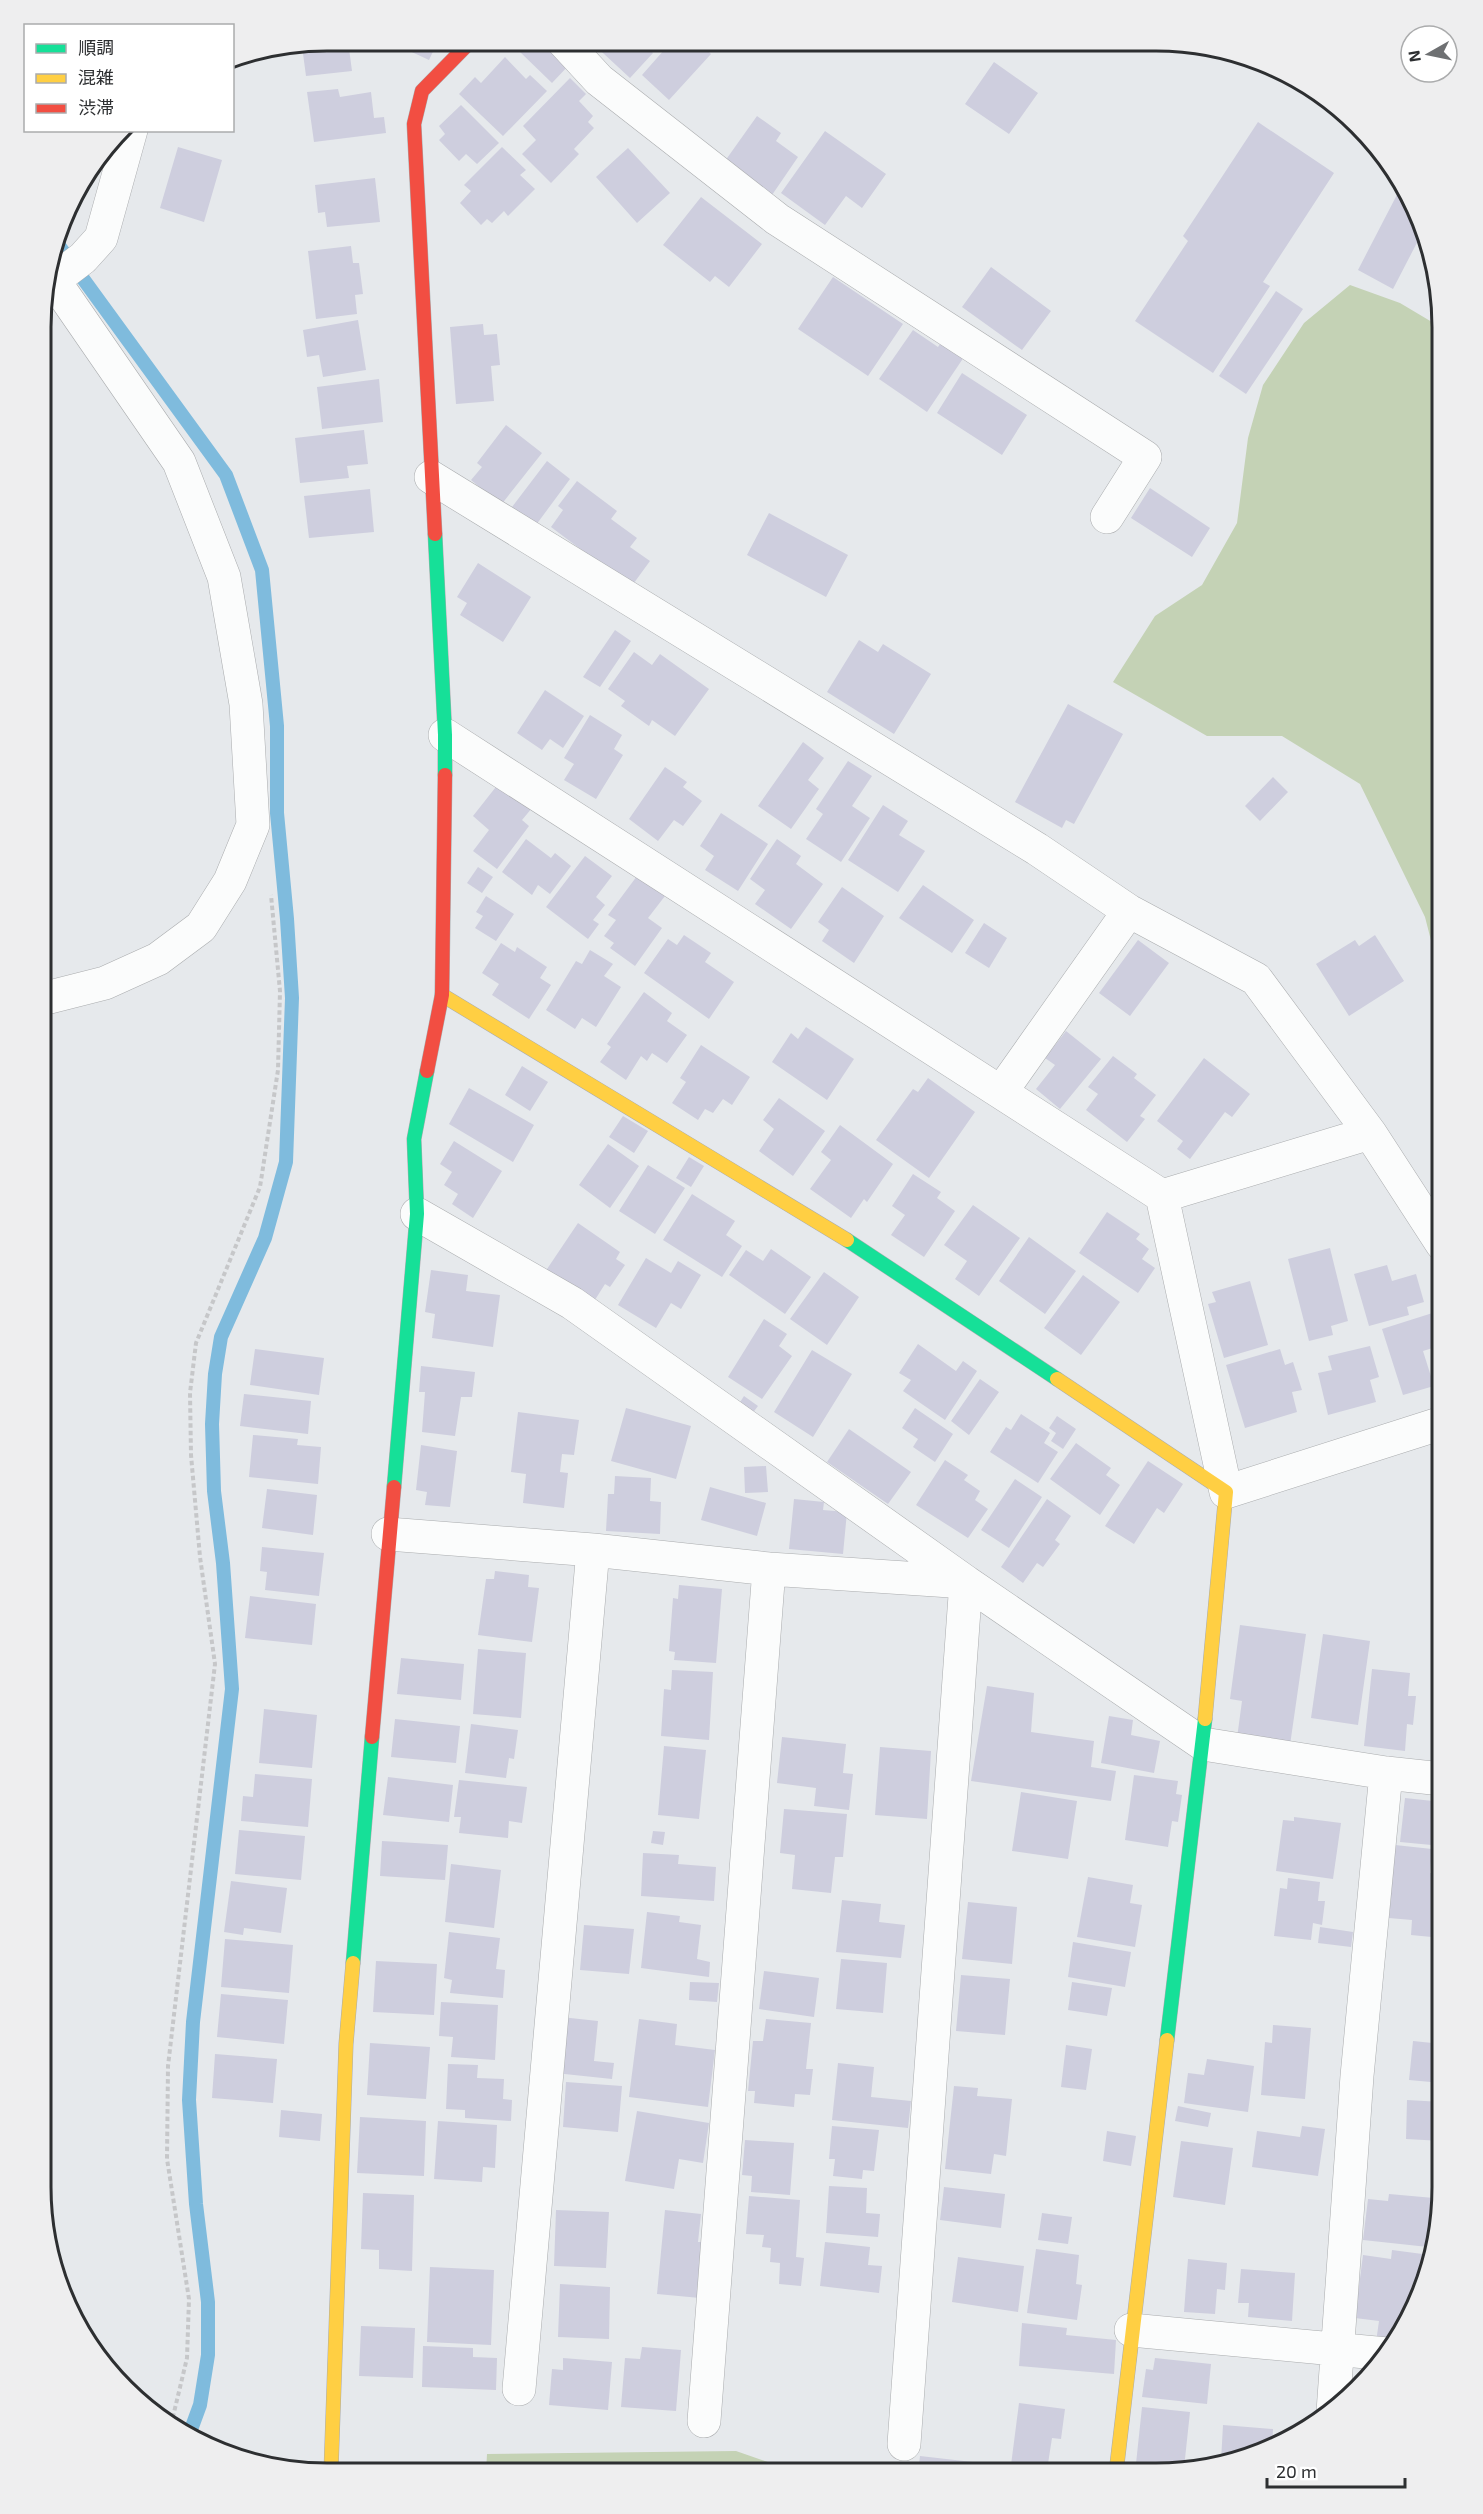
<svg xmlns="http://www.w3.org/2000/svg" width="1483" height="2514" font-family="'Exo 2','Noto Sans JP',sans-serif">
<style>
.green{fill:#c4d2b5}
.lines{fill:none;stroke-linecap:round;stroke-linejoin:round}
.stream{stroke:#7fbbdd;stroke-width:14}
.building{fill:#cecede}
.street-casing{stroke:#aaacae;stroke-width:34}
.fast-casing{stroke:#aaacae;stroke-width:15}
.slow-casing{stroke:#aaacae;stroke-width:15}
.jam-casing{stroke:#aaacae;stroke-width:15}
.path{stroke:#c6c7c9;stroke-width:4;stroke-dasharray:4.5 3;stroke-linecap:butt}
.street{stroke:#fbfcfc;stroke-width:33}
.fast{stroke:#16e098;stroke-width:14}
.slow{stroke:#ffcf43;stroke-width:14}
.jam{stroke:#f24e42;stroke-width:14}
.rim{fill:none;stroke:#2d2f31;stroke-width:3}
</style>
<rect width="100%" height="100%" fill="#e6e9ec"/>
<path class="green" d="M1350,285L1400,303L1442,328V1002L1436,960L1425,917L1360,784L1282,736H1207L1113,682L1155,616L1202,585L1237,523L1248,438L1263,385L1304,323Z
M736,2451L797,2472H486L487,2454Z"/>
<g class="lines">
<path class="stream" d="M57,243L226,475L262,570L277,726V813L287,919L292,998L286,1162L265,1238L221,1337L215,1374L212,1424L214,1491L223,1563L232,1689L193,2022L189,2100L196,2204L208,2302V2355L200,2405L189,2435"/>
</g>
<path class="building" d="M327,40L348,41L352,71L306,76L302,46Z
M388,41H438L429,60Z
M528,41H543L569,65L552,83L519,51Z
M590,41H641L653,53L630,78Z
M672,41L698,42L711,54L669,100L642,75Z
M505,57L526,79L530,75L547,91L503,136L459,94L475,77L481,83Z
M994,62L1038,93L1009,134L965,104Z
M570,78L586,94L579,101L593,116L588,122L594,128L574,149L579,154L551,183L522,154L536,140L523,126Z
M338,89L340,97L371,92L374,118L384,117L386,133L314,142L307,92Z
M461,105L499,143L477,164L466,154L459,161L439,140L445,134L439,126Z
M757,116L781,133L776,141L798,157L772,195L725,161Z
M1258,122L1334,173L1263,282L1270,286L1213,373L1135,321L1188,241L1183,236Z
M825,131L886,174L862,208L846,196L825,225L781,193Z
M178,147L222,160L204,222L160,208Z
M502,147L526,170L520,175L535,189L508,216L504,211L492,223L487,219L481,225L460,203L471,191L464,185Z
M628,148L670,193L637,223L596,177Z
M97,166L90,188L82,185Z
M375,178L380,222L327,227L325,212L318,213L315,185Z
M1402,185L1421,218L1423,231L1393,289L1358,270Z
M701,197L762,244L729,287L715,276L710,282L663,245Z
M351,246L353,263H359L363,294L355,295L357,314L316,319L308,251Z
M991,267L1051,311L1022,350L962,307Z
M833,277L903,324L868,376L798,329Z
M1276,291L1303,309L1246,394L1219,376Z
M358,320L366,370L323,377L319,355L307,357L303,330Z
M483,324L484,335L497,334L500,365L491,366L494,401L456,404L450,327Z
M913,330L938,347L942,341L964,357L927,412L879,379Z
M962,373L1027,415L1002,455L937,413Z
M379,379L383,422L322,429L317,387Z
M506,425L542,453L501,505L471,480L482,467L477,463Z
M364,430L368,464L347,466L349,478L300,483L295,438Z
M547,461L570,479L536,525L512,507Z
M577,481L617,511L611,519L637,538L630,547L650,561L631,587L551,527L563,510L558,506Z
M1150,488L1210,528L1192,557L1131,518Z
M370,489L374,532L309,538L304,496Z
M769,513L848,555L826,597L747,555Z
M478,563L531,597L503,642L460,615L467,603L457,597Z
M615,630L631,641L600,687L583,677Z
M859,640L878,652L883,644L931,674L894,734L827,692Z
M634,652L652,665L660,654L709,689L675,736L652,720L649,726L621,706L625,701L608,689Z
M545,690L584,716L563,748L550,739L542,750L517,733Z
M1068,704L1123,734L1074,824L1066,820L1062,828L1015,802Z
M590,715L622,735L614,749L623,755L596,799L564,780L574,764L564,758Z
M803,742L824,758L808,780L819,789L791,829L758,806Z
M848,761L872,776L852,806L870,818L841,862L806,839L823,814L816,809Z
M665,767L687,782L683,787L702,801L683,826L674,820L658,841L629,819Z
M1273,777L1288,792L1260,821L1245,806Z
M499,783L532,808L522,820L529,826L497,869L473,851L489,830L473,816Z
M883,805L908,821L899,835L925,851L898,892L848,860Z
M721,813L768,844L738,891L705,870L714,856L700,846Z
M526,839L551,858L555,853L571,866L550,894L538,885L532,895L502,872Z
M777,839L801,856L796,864L823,884L791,929L755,904L765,890L750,879Z
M585,856L612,876L596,897L605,905L593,920L599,924L588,939L546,907Z
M478,867L493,877L482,893L467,883Z
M637,876L665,896L648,918L662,928L635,966L610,948L614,943L604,936L616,920L608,915Z
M923,885L974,920L952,953L899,918Z
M842,887L884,916L854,963L822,941L829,930L818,922Z
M486,896L514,914L496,941L475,928L483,916L476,912Z
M984,923L1007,938L989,968L965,953Z
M684,935L711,953L705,962L734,982L709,1019L644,973L668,939L677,945Z
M1375,935L1404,981L1349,1016L1316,964L1355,940L1359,946Z
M1138,940L1169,963L1130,1016L1099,993Z
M501,943L515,952L517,947L547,967L540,978L551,985L529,1019L492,995L499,984L482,973Z
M590,950L613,964L604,976L621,987L596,1027L582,1018L575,1029L546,1010L576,961L582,964Z
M644,992L672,1013L667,1021L687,1035L667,1063L652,1053L647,1061L641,1056L626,1080L600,1062L611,1047L607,1044Z
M806,1027L854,1059L827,1100L772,1062L791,1033L798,1039Z
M1066,1031L1101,1059L1060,1109L1036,1089L1055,1065L1045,1058Z
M701,1045L750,1077L732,1105L723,1099L713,1113L705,1109L698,1120L672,1103L686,1082L680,1078Z
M1113,1056L1137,1074L1134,1078L1156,1095L1140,1116L1145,1119L1127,1142L1086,1110L1098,1094L1088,1087Z
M1204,1058L1250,1094L1232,1117L1225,1112L1190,1159L1177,1149L1183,1141L1157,1121Z
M522,1066L548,1082L530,1111L505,1095Z
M928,1078L975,1112L929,1178L876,1140L913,1089L918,1092Z
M469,1088L534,1125L513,1162L449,1124Z
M779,1098L825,1131L793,1176L759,1151L774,1129L763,1120Z
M623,1116L648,1131L634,1153L609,1137Z
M840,1125L893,1164L867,1202L864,1199L851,1218L810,1189L831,1160L821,1152Z
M454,1141L502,1171L473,1218L452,1204L458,1194L444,1185L452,1172L440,1164Z
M608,1144L639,1166L610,1208L579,1185Z
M689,1157L704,1166L691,1187L676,1178Z
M648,1165L685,1188L655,1234L619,1211Z
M913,1174L941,1192L937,1198L955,1211L924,1257L891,1235L905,1215L892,1206Z
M692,1194L735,1221L726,1235L742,1246L722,1277L663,1240Z
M973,1205L1020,1238L979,1296L955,1279L967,1261L944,1245Z
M1107,1212L1140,1234L1136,1239L1149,1249L1142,1259L1155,1268L1138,1293L1079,1253Z
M578,1223L620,1252L616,1259L625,1265L610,1287L605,1284L593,1303L545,1272Z
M1029,1237L1076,1271L1045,1314L999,1281Z
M1330,1248L1348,1321L1331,1326L1333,1335L1309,1341L1288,1259Z
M771,1249L811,1277L785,1314L729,1275L746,1250L763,1261Z
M646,1258L671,1273L678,1261L701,1275L681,1309L671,1303L656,1328L618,1305Z
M1387,1265L1392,1281L1416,1274L1424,1302L1407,1307L1409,1315L1369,1326L1354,1274Z
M431,1270L468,1275L466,1291L500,1295L493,1347L432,1338L435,1314L425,1312Z
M824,1272L859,1297L827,1345L790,1319Z
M1083,1275L1120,1302L1081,1355L1044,1328Z
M1250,1281L1268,1345L1224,1358L1208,1304L1216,1302L1212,1292Z
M1442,1310V1345L1423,1351L1434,1386L1403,1395L1382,1329Z
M764,1319L787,1334L779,1346L792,1356L762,1399L728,1377Z
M918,1344L956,1371L963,1361L977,1371L945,1420L903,1391L911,1380L899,1373Z
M1370,1346L1379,1377L1370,1380L1376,1402L1328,1415L1318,1373L1332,1370L1328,1356Z
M255,1349L324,1358L319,1395L250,1385Z
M1280,1349L1285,1365L1293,1362L1302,1390L1292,1392L1297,1412L1245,1428L1226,1365Z
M812,1350L852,1374L813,1437L774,1412Z
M421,1366L475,1372L472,1397H461L455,1436L422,1432L425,1392H419Z
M980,1379L999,1392L969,1435L951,1421Z
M244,1394L311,1401L308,1434L240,1426Z
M744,1396L758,1406L748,1419L735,1410Z
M626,1408L691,1426L676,1479L611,1461Z
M915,1408L953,1434L935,1462L913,1447L918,1439L902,1428Z
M518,1412L579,1420L574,1455L562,1454L560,1472L568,1473L564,1508L523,1503L526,1474L511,1472Z
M1021,1414L1050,1433L1044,1443L1058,1452L1038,1483L990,1452L1006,1427L1011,1430Z
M1057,1416L1076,1429L1063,1449L1051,1441L1056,1433L1049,1428Z
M849,1429L911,1472L888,1504L827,1462Z
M253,1435L298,1439L297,1445L321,1447L318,1484L249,1477Z
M1076,1443L1111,1468L1106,1475L1120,1485L1100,1515L1050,1479Z
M421,1445L457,1451L450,1507L425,1505L427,1492L416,1490Z
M945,1460L968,1475L964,1480L980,1491L975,1500L988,1509L968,1538L916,1505Z
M1148,1461L1183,1484L1164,1513L1157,1508L1134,1544L1105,1526Z
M766,1466L768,1492L745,1493L744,1467Z
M615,1476L651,1478L650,1501L661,1502L660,1534L606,1531L608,1494H614Z
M1015,1479L1042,1497L1009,1548L981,1530Z
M710,1487L766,1503L757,1536L701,1520Z
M267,1489L317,1495L313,1535L262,1528Z
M794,1499L824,1502L823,1510L847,1512L843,1554L789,1549Z
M1047,1499L1071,1516L1055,1540L1060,1544L1043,1567L1037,1563L1023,1583L1001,1567Z
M262,1547L324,1553L319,1596L265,1590L267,1572L260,1571Z
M495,1571L529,1575L528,1587L539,1588L532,1642L478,1635L486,1579H494Z
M679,1585L722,1589L716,1663L674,1660L675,1652L669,1651L673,1598L678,1599Z
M250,1596L316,1604L312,1645L245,1638Z
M1240,1625L1306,1634L1290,1745L1237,1738L1242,1701L1230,1699Z
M1323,1634L1370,1641L1358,1725L1311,1718Z
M478,1649L526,1653L521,1718L473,1714Z
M401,1658L464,1664L461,1700L397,1694Z
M1372,1669L1410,1673L1408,1696H1416L1413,1725L1407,1724L1405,1751L1364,1746Z
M672,1670L713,1672L709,1740L661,1736L664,1689L671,1690Z
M987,1686L1034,1693L1031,1732L1094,1741L1091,1767L1116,1771L1111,1801L971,1781Z
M264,1709L317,1715L312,1768L259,1763Z
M1109,1716L1133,1720L1131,1735L1160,1741L1154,1773L1101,1763Z
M395,1719L460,1726L456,1763L391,1757Z
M471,1724L518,1730L514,1759L509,1758L506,1778L465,1773Z
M782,1737L846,1744L843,1773L853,1774L849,1810L814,1806L816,1788L777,1783Z
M664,1746L706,1750L699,1819L658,1815Z
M880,1747L931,1751L927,1819L875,1815Z
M255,1774L312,1779L308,1827L241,1821L243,1796L253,1797Z
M1134,1775L1178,1781L1176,1794L1182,1795L1178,1822L1172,1821L1168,1847L1125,1840Z
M388,1777L453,1785L449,1822L383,1815Z
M459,1780L527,1787L522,1823L509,1821L508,1838L459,1833L461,1817H454Z
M1021,1792L1077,1801L1068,1859L1012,1851Z
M1405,1798L1442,1802V1846L1400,1842Z
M784,1809L847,1814L843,1857H835L831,1893L792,1889L795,1855L780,1853Z
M1294,1817L1341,1823L1333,1879L1276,1871L1283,1820L1294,1821Z
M239,1830L305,1836L301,1880L235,1874Z
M653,1831L665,1832L663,1845L651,1843Z
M382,1841L448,1845L445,1880L380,1876Z
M1395,1845L1432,1849L1430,1873L1442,1874V1938L1411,1935L1412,1920L1389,1918Z
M643,1853L679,1855L678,1864L716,1867L714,1901L641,1896Z
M451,1864L501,1870L494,1928L445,1922Z
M1088,1877L1133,1885L1130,1903L1142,1905L1135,1947L1077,1937Z
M1288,1878L1320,1882L1318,1901H1325L1322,1925L1313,1923L1311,1940L1274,1936L1280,1888L1287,1889Z
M231,1881L287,1888L281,1933L244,1928L243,1935L224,1932Z
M842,1900L881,1904L879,1922L905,1925L901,1958L836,1952Z
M968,1902L1017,1907L1012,1964L962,1959Z
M647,1912L680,1916L679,1922L701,1925L697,1959L710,1962L709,1977L641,1968Z
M584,1925L634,1929L629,1974L580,1970Z
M1320,1927L1353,1932L1351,1947L1318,1943Z
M449,1932L500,1938L496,1969L505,1970L503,1998L450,1993L452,1980L444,1978Z
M225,1939L293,1945L289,1993L221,1987Z
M1073,1942L1131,1952L1125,1987L1068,1977Z
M841,1959L887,1963L883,2013L836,2009Z
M376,1961L437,1964L434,2015L373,2012Z
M764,1971L819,1978L814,2017L759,2009Z
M961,1975L1010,1979L1005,2035L956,2031Z
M690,1982L719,1983L717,2002L689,2000Z
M1072,1982L1112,1988L1107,2016L1068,2010Z
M221,1994L288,2000L284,2044L217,2037Z
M441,2002L498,2005L495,2060L451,2057L453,2037L439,2036Z
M561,2017L598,2021L594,2061L614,2063L612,2079L555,2073Z
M639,2019L677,2024L675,2045L715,2050L708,2107L629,2097Z
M766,2019L811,2023L806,2069H813L810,2095L795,2094L794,2107L754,2103L755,2091H748L753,2041H763Z
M1273,2025L1311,2028L1305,2099L1261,2095L1265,2042L1272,2043Z
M1413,2041L1442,2044V2083L1409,2080Z
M370,2043L430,2047L426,2099L367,2095Z
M1066,2045L1092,2049L1086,2090L1061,2087Z
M215,2054L277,2059L273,2103L212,2098Z
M1207,2059L1254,2066L1248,2112L1184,2103L1188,2073L1204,2075Z
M838,2063L874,2067L871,2097L911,2101L908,2128L832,2120Z
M448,2064L478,2065L477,2078L504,2079L503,2099L512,2100L511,2121L465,2118V2110L446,2109Z
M566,2082L622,2086L618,2132L563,2127Z
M954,2086L978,2088L977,2096L1012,2099L1006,2156L994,2154L991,2174L945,2169Z
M1407,2100L1442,2102V2141L1406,2139Z
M1178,2106L1211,2113L1208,2127L1175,2121Z
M281,2110L322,2114L320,2141L279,2137Z
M637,2111L709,2123L703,2163L679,2159L674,2189L625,2181Z
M360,2117L426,2121L424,2176L357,2173Z
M438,2121L497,2125L495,2168L483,2167L482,2182L434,2179Z
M832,2126L879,2130L874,2171L863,2170L862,2179L833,2176L835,2159H829Z
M1302,2126L1325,2129L1318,2176L1252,2167L1257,2131L1300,2137Z
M1107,2131L1136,2136L1131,2166L1103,2161Z
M745,2140L794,2143L790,2195L751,2192L752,2176L742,2175Z
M1181,2141L1233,2148L1225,2205L1173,2197Z
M829,2186L867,2188L866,2213L880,2214L878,2237L826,2233Z
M944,2187L1005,2194L1001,2228L940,2220Z
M363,2193L414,2195L412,2271L379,2269V2250L361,2249Z
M1389,2194L1434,2198L1428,2247L1363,2240L1368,2199L1388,2201Z
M749,2196L800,2200L796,2257L804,2258L801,2286L779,2284L780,2263L770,2262L771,2248L762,2247L764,2235L746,2234Z
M556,2210L609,2212L606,2268L554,2266Z
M665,2210L701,2214L698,2242H705L700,2298L657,2294Z
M1042,2213L1072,2217L1068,2244L1038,2240Z
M825,2242L870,2247L868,2265L882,2266L879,2293L820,2286Z
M1036,2249L1079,2255L1076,2284L1082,2285L1077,2320L1027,2313Z
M1392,2250L1430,2255L1421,2296L1393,2344L1376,2342L1379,2321L1355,2318L1363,2255L1391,2259Z
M958,2257L1024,2266L1018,2312L952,2302Z
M1188,2259L1227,2263L1225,2290L1217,2289L1215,2314L1184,2312Z
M430,2267L494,2270L491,2345L427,2342Z
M1241,2269L1295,2273L1292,2321L1248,2317L1249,2303H1238Z
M560,2284L610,2287L609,2339L558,2337Z
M1022,2323L1067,2328L1066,2335L1116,2340L1114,2374L1019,2366Z
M361,2326L415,2328L413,2378L359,2376Z
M423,2346L473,2348V2357L497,2358L496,2390L422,2387Z
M642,2347L681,2350L676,2411L621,2407L625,2358L640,2359Z
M563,2358L612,2362L608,2410L549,2405L552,2369L563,2370Z
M1155,2358L1211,2364L1207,2404L1142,2397L1146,2369L1153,2370Z
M1347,2379L1364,2380L1345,2399Z
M1019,2403L1065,2409L1061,2439L1052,2438L1047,2470L1011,2465Z
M1142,2407L1190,2412L1184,2468L1156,2473H1135Z
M1223,2425L1273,2429L1272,2448L1265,2452L1221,2461Z
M920,2456L990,2464L989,2473H918Z"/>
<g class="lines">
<defs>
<path id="street" d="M563,41L599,80L777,219L1145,457L1107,517
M54,280L83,258L101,238L131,130
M431,477L1037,849L1129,911L1256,979L1370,1133L1442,1244
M445,735L1162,1196L1226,1492L1442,1423
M42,999L105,983L158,959L201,927L230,881L253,825L246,704L224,577L179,462L48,272
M1001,1092L1129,911
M1162,1196L1370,1133
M417,1214L572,1303L966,1582L904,2444
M388,1534L593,1550L769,1569L966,1582L1203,1744L1386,1773L1442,1779
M1131,2330L1387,2354
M519,2389L593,1550
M1333,2412L1357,2076L1386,1773
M704,2421L769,1569"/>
<path id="fast" d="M435,534L445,735V775
M847,1240L1057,1379
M394,1487L417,1214L414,1139L427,1071
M353,1963L372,1737
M1167,2040L1205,1719"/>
<path id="slow" d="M442,995L847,1240
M1057,1379L1226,1492L1205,1719
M331,2471L346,2044L353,1963
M1116,2473L1167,2040"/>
<path id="jam" d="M435,534L414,124L422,91L471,41
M427,1071L442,995L445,775
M372,1737L394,1487"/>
</defs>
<use href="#street" class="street-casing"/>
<use href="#fast" class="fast-casing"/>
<use href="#slow" class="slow-casing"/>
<use href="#jam" class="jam-casing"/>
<path class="path" d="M171,2425L187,2358L189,2299L167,2159L168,2066L215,1664L200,1557L191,1455L190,1393L196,1343L260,1187L278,1070L280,991L271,895"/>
<use href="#street" class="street"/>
<use href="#fast" class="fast"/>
<use href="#slow" class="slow"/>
<use href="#jam" class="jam"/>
</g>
<path d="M0 0H1483V2514H0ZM327 51H1156A276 276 0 0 1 1432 327V2187A276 276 0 0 1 1156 2463H327A276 276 0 0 1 51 2187V327A276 276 0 0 1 327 51Z" fill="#eeeeef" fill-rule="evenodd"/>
<path class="rim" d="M327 51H1156A276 276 0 0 1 1432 327V2187A276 276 0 0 1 1156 2463H327A276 276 0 0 1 51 2187V327A276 276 0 0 1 327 51Z"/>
<rect x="24" y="24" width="210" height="108" fill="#ffffff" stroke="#abacad" stroke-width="1.5"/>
<rect x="36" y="44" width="30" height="9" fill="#16e098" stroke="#abacad" stroke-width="1.5"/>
<text x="78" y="54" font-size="18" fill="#2d2f31">順調</text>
<rect x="36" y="74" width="30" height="9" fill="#ffcf43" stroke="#abacad" stroke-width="1.5"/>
<text x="78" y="84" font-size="18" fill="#2d2f31">混雑</text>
<rect x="36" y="104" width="30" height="9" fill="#f24e42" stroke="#abacad" stroke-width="1.5"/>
<text x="78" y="114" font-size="18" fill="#2d2f31">渋滞</text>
<g transform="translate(1429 54) rotate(261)"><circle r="28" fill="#ffffff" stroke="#abacad" stroke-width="1.5"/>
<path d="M0-4.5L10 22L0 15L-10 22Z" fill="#6e7072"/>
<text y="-9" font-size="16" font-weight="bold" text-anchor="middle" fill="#2d2f31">N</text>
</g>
<path d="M1267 2478v9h138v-9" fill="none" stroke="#2d2f31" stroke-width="3"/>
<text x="1276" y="2478" font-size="18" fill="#2d2f31" stroke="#ffffff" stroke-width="4.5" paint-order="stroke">20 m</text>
</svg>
